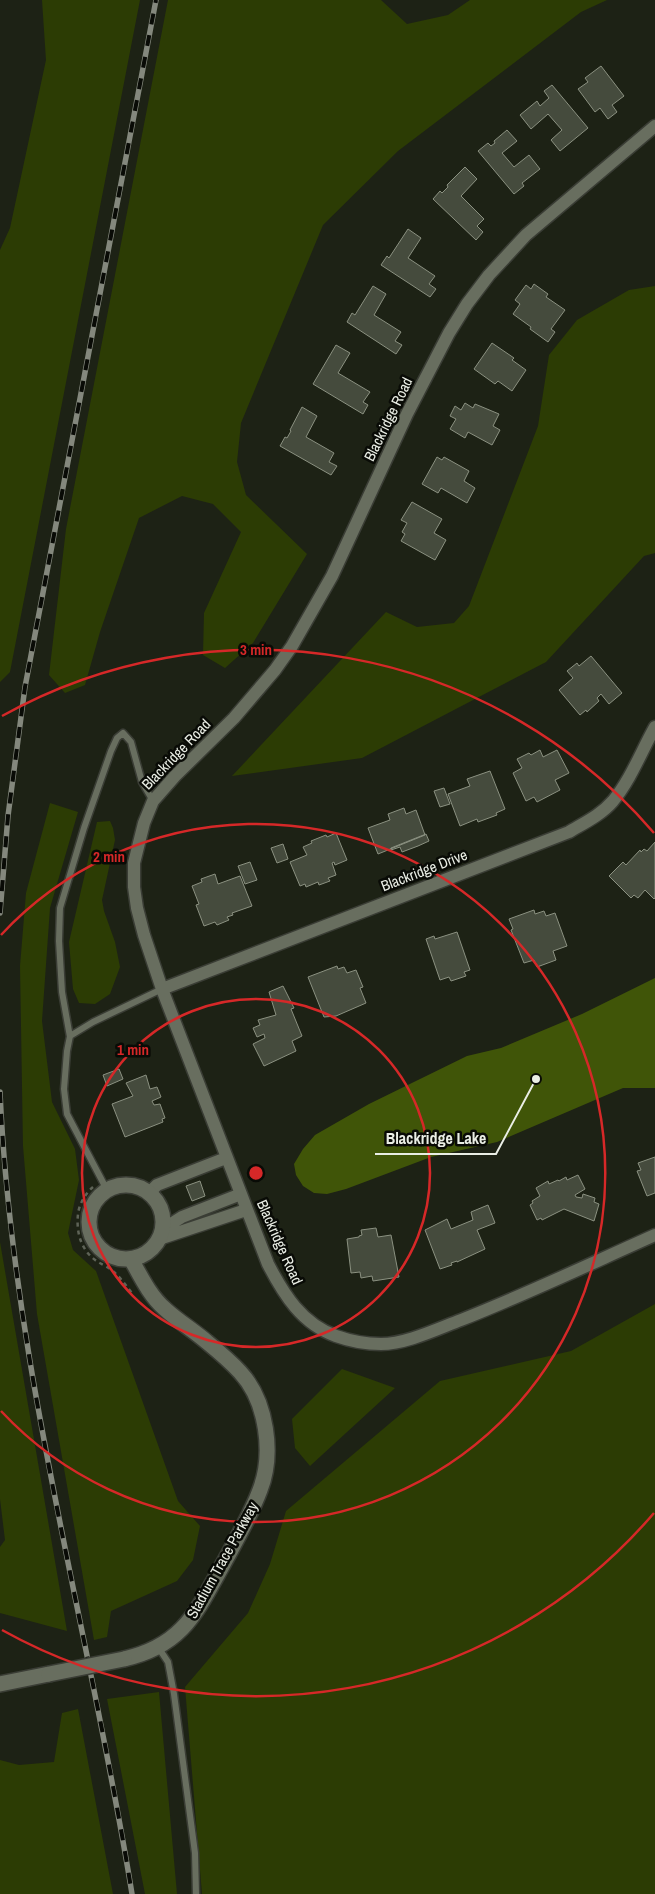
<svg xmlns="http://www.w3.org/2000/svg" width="655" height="1894" font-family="'Archivo Narrow',sans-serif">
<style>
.green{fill:#2c3c04}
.water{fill:#405508}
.building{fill:#454b3d;stroke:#8b9181}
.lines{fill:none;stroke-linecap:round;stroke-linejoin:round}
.service-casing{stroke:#3a3d35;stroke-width:9}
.minor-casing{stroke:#3a3d35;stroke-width:15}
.tertiary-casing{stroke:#3a3d35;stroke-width:18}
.path{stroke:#5e6357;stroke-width:2.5;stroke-dasharray:4 4;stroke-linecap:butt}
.service{stroke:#686e5f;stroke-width:6}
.minor{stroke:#686e5f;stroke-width:12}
.tertiary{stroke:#686e5f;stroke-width:15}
.rail-casing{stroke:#84887d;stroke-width:5.5}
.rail{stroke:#090b06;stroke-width:4;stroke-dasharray:11;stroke-linecap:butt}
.tertiary-bridge-casing{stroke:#3a3d35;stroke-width:18;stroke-linecap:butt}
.tertiary-bridge{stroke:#686e5f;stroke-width:15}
.ring{fill:none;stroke:#d62828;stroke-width:2.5}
.labels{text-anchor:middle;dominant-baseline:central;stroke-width:5;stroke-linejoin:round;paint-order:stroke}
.street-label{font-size:15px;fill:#eaeee5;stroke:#090b06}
.centre{fill:#d62828;stroke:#090b06;stroke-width:2.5}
.ring-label{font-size:15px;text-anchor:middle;font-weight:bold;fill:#d62828;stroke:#090b06;stroke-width:5;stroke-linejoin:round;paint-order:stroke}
.leader{fill:none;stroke:#eaeee5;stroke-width:2}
.callout-dot{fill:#eaeee5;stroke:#090b06;stroke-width:2}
.callout-label{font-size:16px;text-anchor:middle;font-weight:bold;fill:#eaeee5;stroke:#090b06;stroke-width:5;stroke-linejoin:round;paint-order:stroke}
</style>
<rect width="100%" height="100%" fill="#1d2215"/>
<path class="green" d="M42,0H140L10,672L0,682V250L10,228L46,60Z
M168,0H381L407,24L448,15L470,0H607L581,12L398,151L323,225L241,423L237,462L246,495L307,554L253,643L225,668L203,655L204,613L241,532L213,504L182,496L139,518L100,632L85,685L65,693L49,675L66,529Z
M655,286V553L644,556L546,662L362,758L232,776L386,612L417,627L454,623L469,606L538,426L549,355L577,320L629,290Z
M50,803L78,812L50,908L42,1021L52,1102L75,1149L79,1180L68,1233L73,1250L96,1271L178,1501L200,1526L193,1560L177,1581L111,1611L107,1637L94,1640L37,1314L23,1146L20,966L26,893Z
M110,821L113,828L115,840L102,900L104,911L115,942L120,967L110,994L95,1004L79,1003L73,989L69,942L97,822Z
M0,1242L67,1631L0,1613V1547L5,1540L0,1499Z
M655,1304V1894H202L185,1687L248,1613L270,1564L286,1511L440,1381L571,1351Z
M342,1369L395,1388L310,1466L295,1448L292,1419Z
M159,1692L177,1894H145L107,1699Z
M78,1709L113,1894H0V1760L19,1765L54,1762L62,1713Z"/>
<path class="water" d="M655,978V1088H623L497,1142L431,1157L346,1189L327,1194L314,1193L303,1186L296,1175L294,1164L303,1149L315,1135L369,1104L467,1056L501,1048L582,1014Z"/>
<path class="building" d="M601,66L624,96L612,105L617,112L608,119L600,108L595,112L578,89L588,82L585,78Z
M552,85L588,128L560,151L551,140L562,130L548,114L531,129L520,115L537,101L540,106L549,98L544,91Z
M507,130L517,141L502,153L514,167L529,155L540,169L522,183L524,186L514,194L478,151L488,143L491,146L495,143L494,141Z
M465,167L477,179L461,196L484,219L477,226L483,232L476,240L433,199L440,191L442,193L448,187L447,185Z
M408,229L421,238L408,258L435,276L429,284L436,289L430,297L381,265L387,256L389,258Z
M534,284L548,294L546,297L565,310L551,329L555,332L548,342L530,329L531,327L513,314L520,304L515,300L526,285L531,289Z
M373,286L386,294L374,315L401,332L395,341L402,345L396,354L347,322L352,313L355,315Z
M492,343L514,358L512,360L526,370L512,391L498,381L495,384L474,369Z
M336,345L350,353L338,373L370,392L363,402L368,405L363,414L313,384Z
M465,403L473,408L475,404L499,414L493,426L500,430L492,445L468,432L465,438L450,429L456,419L450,416L455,406L461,410Z
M302,407L317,416L306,437L334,453L329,462L337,466L331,475L280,446L285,437L287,438L291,431L290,430Z
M437,457L442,460L444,457L469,471L464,481L475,488L467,503L441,488L438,493L422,484Z
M412,502L442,519L434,533L446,540L435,560L401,541L405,534L402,532L407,523L401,520Z
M591,656L622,693L609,704L601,694L597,698L599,701L587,712L586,710L580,715L559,690L573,678L567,671L577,663L579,666Z
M540,750L543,757L557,750L569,773L555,780L560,790L537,802L534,797L526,801L513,773L522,768L517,759L529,753L531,755Z
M490,771L505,809L496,813L497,815L478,822L477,819L460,826L448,794L470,786L467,779Z
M444,788L450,804L440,807L434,791Z
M404,808L406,814L416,810L425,835L378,854L368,828L390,820L388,814Z
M336,833L347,860L335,865L334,862L332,863L336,875L328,878L330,881L319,885L318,882L306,887L305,884L300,886L290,862L307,855L303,847L312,843L311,841L326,835L327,837Z
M426,834L429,841L418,846L402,852L400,847L391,850V848Z
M655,842V898L654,899L645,890L638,898L634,895L631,898L609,876L623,862L626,865L640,850L641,852L644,849L647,851Z
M283,844L288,859L277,863L271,848Z
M250,862L257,880L245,884L238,866Z
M215,874L218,884L240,876L252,906L232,913L233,915L227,917L229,920L217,925L215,922L204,926L196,905L199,904L192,886L202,882L201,879Z
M534,910L535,914L544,911L546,916L555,913L567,946L553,951L556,960L537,967L534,960L524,963L511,930L513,929L509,919Z
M457,932L470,970L464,972L466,976L451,981L449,977L440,980L426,939L434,936L435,939Z
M337,966L338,969L344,967L347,973L356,970L363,987L360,988L366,1003L336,1016L324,1017L308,977Z
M283,986L294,1008L291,1009L302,1036L292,1041L296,1051L264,1066L253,1044L265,1038L264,1034L257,1037L253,1028L260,1025L258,1020L276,1015L269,992Z
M119,1069L123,1079L107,1086L103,1075Z
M146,1075L150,1089L157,1087L161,1097L152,1101L154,1105L160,1104L165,1118L162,1119L163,1122L125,1137L112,1104L133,1096L126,1083Z
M655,1157V1193L647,1196L637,1171L641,1170L638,1163Z
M578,1175L585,1189L575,1195L576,1197L582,1198L583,1194L595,1198L594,1202L599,1204L594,1221L564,1209L542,1220L541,1218L537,1220L530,1205L533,1203L532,1201L540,1196L536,1188L548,1181L549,1184L558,1180L559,1181L566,1177L567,1180Z
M200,1181L205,1196L192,1201L186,1186Z
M488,1205L495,1223L477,1230L485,1249L457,1262V1261L451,1263L452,1265L440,1269L425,1230L447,1219L451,1229L473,1220L471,1212Z
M376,1228L378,1237L391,1235L399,1277L373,1281L372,1276L361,1278L360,1272L351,1273L347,1239L359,1237V1236L362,1235L361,1230Z"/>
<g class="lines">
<defs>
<path id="service" d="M70,1037L62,992L59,941L60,908L84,828L111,751L117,738L123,733L131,742L142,782L153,801
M107,1190L67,1114L64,1089L67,1051L70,1036L93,1022L162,989
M158,1647L168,1662L174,1694L195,1853L196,1894"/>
<path id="minor" d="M655,126L526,235L489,275L467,304L449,333L407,414L332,576L292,646L275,670L234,718L175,776L153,801L144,823L134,863V887L137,908L144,935L162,989L268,1264C284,1295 302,1324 336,1336C350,1341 367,1344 381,1344C406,1344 437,1329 461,1320C527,1294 590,1264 655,1235
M162,989L569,832C584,823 601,815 613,801C631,779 641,752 655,727
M149,1193L157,1185L226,1158
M163,1229L182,1217L241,1194
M159,1239L246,1210"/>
<path id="tertiary" d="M89 1222a37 37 0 1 1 74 0a37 37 0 1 1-74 0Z
M124,1659C181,1646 195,1615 221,1568C235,1542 250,1517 260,1490C274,1454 267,1401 240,1372C230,1361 218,1351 207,1342C193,1330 178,1321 165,1309C150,1296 141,1277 131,1259
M0,1684L49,1674"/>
</defs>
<use href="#service" class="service-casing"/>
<use href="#minor" class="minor-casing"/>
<use href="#tertiary" class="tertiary-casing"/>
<path class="path" d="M93,1187C86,1193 79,1204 78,1214C76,1233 81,1251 98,1262C103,1265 110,1268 114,1272C121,1278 126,1286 132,1293"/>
<use href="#service" class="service"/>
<use href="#minor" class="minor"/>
<use href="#tertiary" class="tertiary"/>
<defs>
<path id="rail" d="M0,913L8,816L25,687L156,0
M0,1092C12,1364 89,1627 132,1894"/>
</defs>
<use href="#rail" class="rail-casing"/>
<use href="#rail" class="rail"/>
<defs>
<path id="tertiary-bridge" d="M49,1674L124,1659"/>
</defs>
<use href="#tertiary-bridge" class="tertiary-bridge-casing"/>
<use href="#tertiary-bridge" class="tertiary-bridge"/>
</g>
<g class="ring">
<circle cx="256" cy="1173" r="174"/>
<path d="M1 935A349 349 0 1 1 1 1411"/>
<path d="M654 1513A523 523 0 0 1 2 1630M2 716A523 523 0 0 1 654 833"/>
</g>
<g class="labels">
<g class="street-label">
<text transform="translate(388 419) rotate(-64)">Blackridge Road</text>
<text transform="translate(176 754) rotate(-46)">Blackridge Road</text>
<text transform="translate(424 870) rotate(-21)">Blackridge Drive</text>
<text transform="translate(280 1242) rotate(66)">Blackridge Road</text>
<text transform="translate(222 1560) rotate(-61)">Stadium Trace Parkway</text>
</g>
</g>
<circle cx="256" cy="1173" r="8" class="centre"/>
<g class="ring-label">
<text x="256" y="655">3 min</text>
<text x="109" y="862">2 min</text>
<text x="133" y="1055">1 min</text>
</g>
<path class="leader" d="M536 1079L496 1154H375"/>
<circle class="callout-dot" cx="536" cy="1079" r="5"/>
<g class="callout-label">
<text x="436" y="1144">Blackridge Lake</text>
</g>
</svg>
